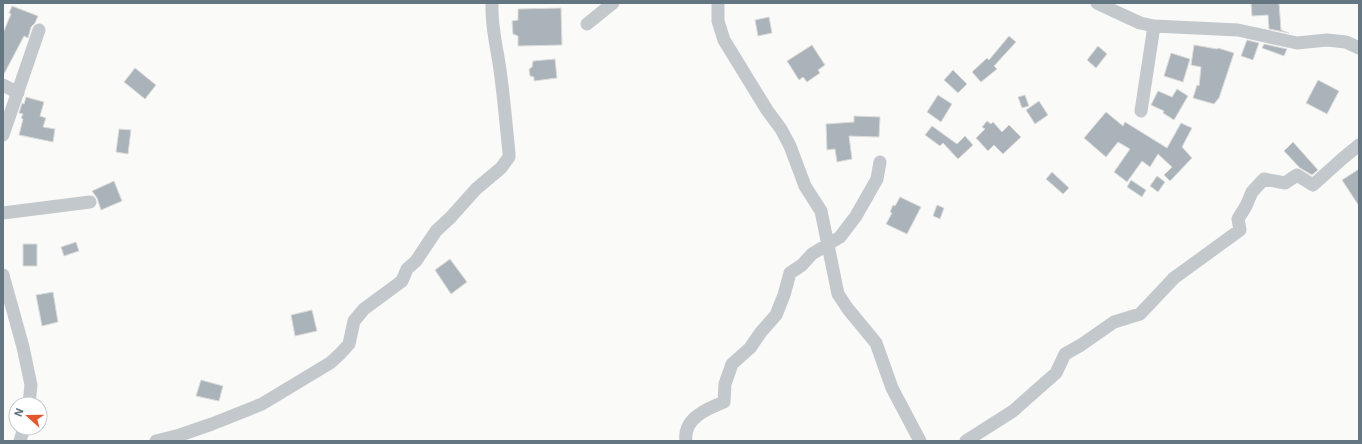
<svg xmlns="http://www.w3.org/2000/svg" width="1362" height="444" font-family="'IBM Plex Sans',sans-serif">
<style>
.building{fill:#aab3b9;stroke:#dcdcda}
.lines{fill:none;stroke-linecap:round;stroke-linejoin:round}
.minor{stroke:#c3c8cc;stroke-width:13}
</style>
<rect width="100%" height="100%" fill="#fafaf8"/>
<path class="building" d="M1251,3H1279L1281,30L1289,33L1269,29L1268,15L1252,16Z
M12,6L38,16L35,23L31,27L28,38L24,36L3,76V33L11,14L9,13Z
M561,8L562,45L518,46V36L513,34L512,21L518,20V9Z
M769,17L772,33L758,36L755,20Z
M1009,36L1016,42L994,66L997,69L981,82L972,72L987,58L989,60Z
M1247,40L1259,43L1253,60L1241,56Z
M1264,44L1287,49L1284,56L1262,48Z
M812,45L825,65L818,70L820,73L807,82L803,77L799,80L787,61Z
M1194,45L1217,49L1218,48L1234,53L1219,98L1214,104L1193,98L1197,85L1199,86L1201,67L1191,65Z
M1098,46L1107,54L1096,68L1087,60Z
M1171,53L1190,59L1183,82L1164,76Z
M555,59L557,78L534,81V77L530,76L529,69L532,67L533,61Z
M135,68L156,85L145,99L124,82Z
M953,70L967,84L958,93L944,80Z
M1318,80L1339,91L1327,114L1306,103Z
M1177,89L1188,96L1174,120L1163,113L1164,111L1151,105L1158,91L1172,97Z
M938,95L952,104L941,122L927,112Z
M1025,95L1029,106L1022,108L1018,97Z
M26,97L44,102L40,116L46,118L43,127L55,129L53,142L19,135L23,119L21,118L23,114L19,113L22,103L24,104Z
M1039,101L1048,115L1035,124L1026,110Z
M1106,112L1123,126L1125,122L1167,148L1181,123L1192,128L1182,147L1192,158L1170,181L1164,175L1172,167L1158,154L1150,167L1142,161L1127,182L1114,172L1130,149L1118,142L1106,157L1084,138Z
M854,116L880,117L879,137L849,136L852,159L837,162L835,149L827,150L826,124L854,122Z
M987,121L991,124L993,122L1002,132L1009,125L1021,137L1003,154L994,145L988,151L976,138L985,129L982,127Z
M932,126L957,144L965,136L973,145L958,159L943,143L940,146L925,135Z
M119,129L131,130L128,154L116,152Z
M1293,142L1318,170L1312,175L1300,168L1284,151Z
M1359,169V206L1342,180Z
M1052,172L1069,188L1063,194L1046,179Z
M1157,176L1165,182L1158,192L1150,186Z
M1131,180L1146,190L1142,197L1127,187Z
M114,181L122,201L101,210L97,198L92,191Z
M900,197L921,207L907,234L886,224L892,213L890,212L893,205L895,206Z
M937,205L944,208L940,219L933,216Z
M76,242L79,251L64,256L61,247Z
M23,244H37V266H23Z
M450,259L467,282L451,294L435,270Z
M53,292L58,322L42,326L36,295Z
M312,310L317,331L295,336L291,315Z
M201,380L223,386L219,401L196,396Z"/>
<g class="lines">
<path class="minor" d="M718,3V21L724,40L767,110L781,129L790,146L805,186L821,211L838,294L848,309L876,343L892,388L920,441
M1097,3L1140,23L1154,26L1238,30L1297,43L1327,40L1346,42L1359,48
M587,24L613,3
M3,85L18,93
M1141,111L1154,26
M3,135L39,30
M3,213L90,202
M3,275L23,347L31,385L29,404
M20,441L24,428
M156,441L180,435L212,424L262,404L330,363L340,354L349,344L354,321L364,309L402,281L407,269L416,261L436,231L451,217L476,189L501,168L509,157V153C506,125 504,98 500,70C497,47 491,28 492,3
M686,441C683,419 706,409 724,402L725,384L732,364L750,348L761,332L776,315L784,295L790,273L802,265L812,254L840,237L856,216L877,179L880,162
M966,441L1013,411L1056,373L1065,354L1081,345L1114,322L1140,314L1174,278L1240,230L1238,219L1246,206L1252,192L1264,179L1285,183L1297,175L1313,185L1342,159L1359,145"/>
</g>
<rect width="1362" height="444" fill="none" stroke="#657683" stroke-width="8"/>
<g transform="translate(28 416) rotate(291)"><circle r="19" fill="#ffffff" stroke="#c1c8cd"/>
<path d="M0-3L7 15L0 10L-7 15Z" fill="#e4572e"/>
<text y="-6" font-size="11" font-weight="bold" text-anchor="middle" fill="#657683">N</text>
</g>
</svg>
